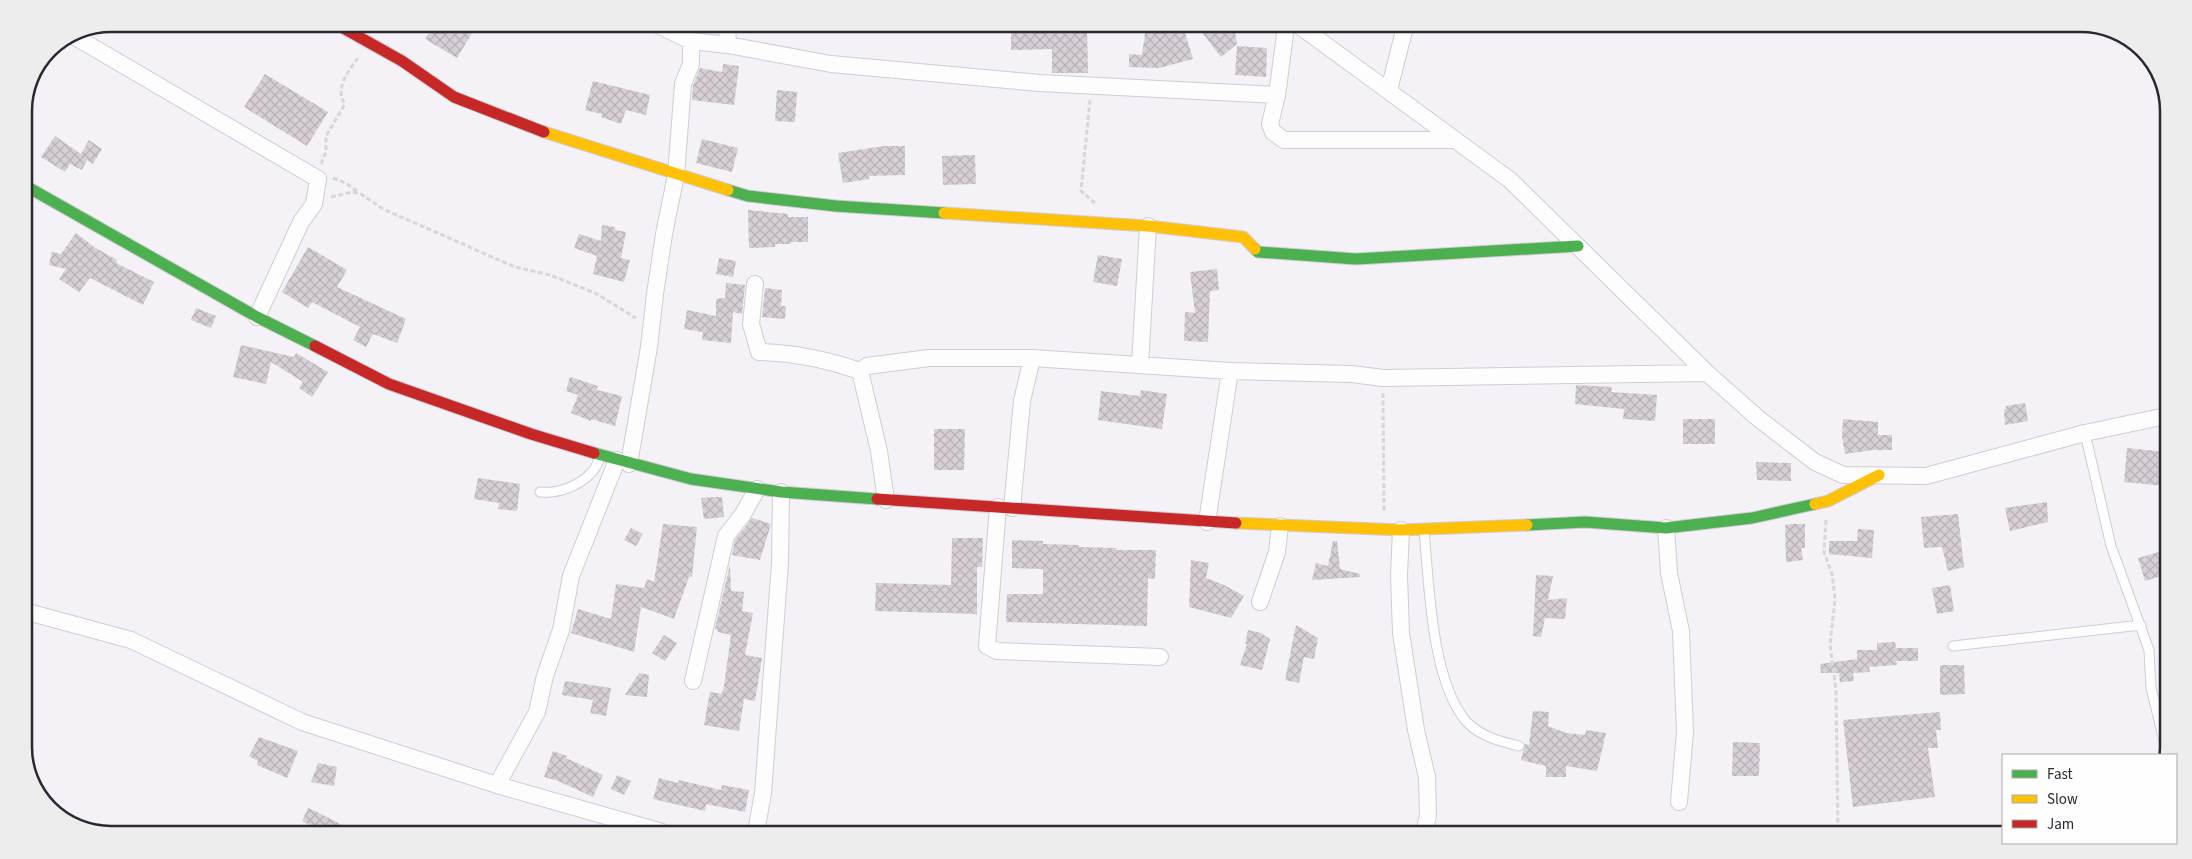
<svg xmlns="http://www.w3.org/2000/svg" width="2192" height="859" font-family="'Source Sans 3',sans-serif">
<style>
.building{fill:url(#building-cross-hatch)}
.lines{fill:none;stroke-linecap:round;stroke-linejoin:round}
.lane-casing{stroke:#d0ccd5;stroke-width:11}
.street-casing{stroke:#d0ccd5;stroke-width:18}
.fast-casing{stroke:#d0ccd5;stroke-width:13}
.slow-casing{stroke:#d0ccd5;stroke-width:13}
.jam-casing{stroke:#d0ccd5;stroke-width:13}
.path{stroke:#d7d7d8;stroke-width:3;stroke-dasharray:5 2.5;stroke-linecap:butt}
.lane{stroke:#fdfdfe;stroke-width:9}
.street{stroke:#fdfdfe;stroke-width:16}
.fast{stroke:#4caf50;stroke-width:11}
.slow{stroke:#ffc107;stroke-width:11}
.jam{stroke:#c62828;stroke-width:11}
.rim{fill:none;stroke:#2c2732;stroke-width:2.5}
</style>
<defs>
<pattern id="building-cross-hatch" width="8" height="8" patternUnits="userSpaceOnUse" patternTransform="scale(1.25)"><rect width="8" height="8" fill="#d6cfd6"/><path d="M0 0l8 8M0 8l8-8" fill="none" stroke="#b8b2b8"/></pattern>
</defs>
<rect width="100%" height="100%" fill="#f4f1f7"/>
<path class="building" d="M434,25H458L472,33L457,58L425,39Z
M1011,26H1087L1088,73H1052V49L1011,50Z
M1146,26H1183L1193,59L1159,68L1129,67V54L1142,55Z
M1197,26H1234L1237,44L1221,57Z
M1237,46L1267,48L1266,77L1235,75Z
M723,64L739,66L734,105L692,100L693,86L700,68L722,72Z
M265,74L328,112L307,146L244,107Z
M593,81L650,95L646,115L626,110L621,124L601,117L602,114L585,110Z
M777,90L797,92L795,122L775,121Z
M55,136L81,154L89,140L102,149L93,164L87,160L82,170L70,164L65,172L41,157Z
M702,139L738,148L732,172L696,163Z
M884,146H905V175L869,176V179L843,183L838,153Z
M975,155L976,184L943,185L942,156Z
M748,210L788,214V217H808V242H791V244H775V247L749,248Z
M602,225L615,227V230L626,232L621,258L630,260L624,282L593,274L597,256L574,248L579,234L601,241Z
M76,233L94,247L117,260L116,263L154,282L143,305L90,278L79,292L59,279L66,269L49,265L52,252L61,254Z
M308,247L347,270L337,287L406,319L397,343L373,334L366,347L353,340L360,327L312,302L308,308L282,292Z
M1098,255L1122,259L1117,286L1093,282Z
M719,258L736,261L733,277L716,274Z
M1217,269L1219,290L1210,291L1208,342L1184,341L1185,312L1195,313L1190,272Z
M726,283L745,285L742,314L733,312L731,343L702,340L703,332L684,329L687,310L716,316V299L725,298Z
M765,288L782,290L781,306H786L785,319L762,317Z
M196,308L216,316L211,328L191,320Z
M241,345L294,357L296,353L328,372L312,397L299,388L303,382L271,362L266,384L233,377Z
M570,377L598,386L597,390L622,396L615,426L591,419V421L571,413L578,395L566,391Z
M1576,385L1612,387L1611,392L1657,395L1655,421L1623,419L1624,409L1575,404Z
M1141,390L1167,394L1162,429L1098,420L1101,391L1140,396Z
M2025,403L2028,421L2005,425L2004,409H2006V406Z
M1683,419H1715V444H1683Z
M1843,419L1878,422V435H1892V450H1872L1845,454L1842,437Z
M934,429H965L964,470H934Z
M2127,448L2166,452L2165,486L2124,482Z
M1756,462L1791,463V481L1757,480Z
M478,478L520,484L517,511L498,509L499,503L474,499Z
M716,497H722L724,517L704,519L701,498Z
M2047,502L2048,522L2010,531L2005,508Z
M1958,514L1964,567L1948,571L1942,547L1924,548L1921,517Z
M752,518L771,524L760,560L732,555L735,540Z
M663,524L697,527L692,577H689L674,619L641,607L634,652L571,633L578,609L611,619L616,584L644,588L647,579L654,582Z
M1790,524H1805V548H1801L1803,560L1786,562L1785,525Z
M631,528L643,534L636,546L624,540Z
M1858,529L1874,530L1872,558L1829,554V541H1857Z
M952,538H983L982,567H977V614L875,611L876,583L951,585Z
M1012,540L1043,541V544L1079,545V547L1117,548L1116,550H1156L1155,579L1148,578L1147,626L1006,622L1007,594H1043V569L1012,568Z
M1333,541H1337L1340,569L1360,574V577L1312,580L1316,563L1328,566Z
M2162,551L2165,560V575L2145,581L2138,558Z
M1191,560L1209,563L1206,578L1224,585L1244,596L1231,618L1189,607Z
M730,565L731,591L744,592L742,611L753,613L745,655L762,658L755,701L744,699L739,731L704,725L710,692L722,694L724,686L731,635L718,632V630L715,629Z
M1536,575L1553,576L1548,600L1567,598L1565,619L1545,618L1541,637L1533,636Z
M1950,585L1954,611L1937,614L1932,588Z
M1296,625L1318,638L1314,659L1304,657L1299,683L1285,680Z
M1248,630L1261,633L1270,639L1262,670L1240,665L1247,644H1245Z
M664,635L677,643L665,661L652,653Z
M1895,642L1896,648H1918V661H1896L1897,665L1869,667L1870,672L1853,673L1854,681L1840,682L1839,673H1821L1820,664L1857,659V650H1877V643Z
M1940,665H1964L1965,694L1940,695Z
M639,673L649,675L647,697L625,695Z
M565,681L611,688L606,716L590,713L593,700L562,695Z
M1533,711L1549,712L1548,726L1566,733L1585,735L1586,730L1606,733L1597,771L1566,766V777H1546V766L1521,760L1525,744L1529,745Z
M1940,712L1941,730H1936L1938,748H1928L1935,797L1853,807L1843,720Z
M259,737L298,751L287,778L257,765L258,761L249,756Z
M1733,742L1760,743L1759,776H1732Z
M553,751L567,756L566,758L603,775L593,797L558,781L544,777Z
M318,763L337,767L334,786L311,782Z
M617,775L631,781L624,795L611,789Z
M659,778L678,783L679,780L721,790L722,785L749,790L745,812L706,804L705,811L653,799Z
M308,808L315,811L354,831H321L302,821Z"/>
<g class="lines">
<defs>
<path id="lane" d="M2085,433L2111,546L2149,650L2151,688L2164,741
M540,492C558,494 579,486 591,473C596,469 598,461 601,456
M1424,530C1429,583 1431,672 1462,716C1475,735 1498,741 1519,746
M1953,646L2141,625"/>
<path id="street" d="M658,25L691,41L728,45L831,64L1039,83L1277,95
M727,25L728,45
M1286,27L1277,95L1270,124L1273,132L1284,140H1456
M1301,27L1510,180L1707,373L1759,419L1815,462L1843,475L1926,476L2085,433L2166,416
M72,35L318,179L314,204L301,222L257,317
M1389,90L1405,27
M755,284L751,324L759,352C793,353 828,360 860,371
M1140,365L1148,226
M629,464L649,347L655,294L664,234L676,175L683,84L691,64V41
M886,500L879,451L860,371L867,366L929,358H1032L1230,371L1352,374L1383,378L1707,373
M998,507L987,646L997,651L1160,657
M1012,508L1022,401L1032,358
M1207,522L1230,371
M1666,528L1669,573L1681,631L1685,732L1679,802
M1401,530L1399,575L1401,633L1416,730L1427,777L1428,815L1424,834
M1260,602L1277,552L1280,526
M24,611L131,640L302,722L497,785L662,832
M693,681L726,536L743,514L757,489
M497,785L537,712L545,676L561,630L571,576L617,460
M756,832L763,793L780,563L781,492"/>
<path id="fast" d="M24,185L257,317L315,346
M728,190L748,196L836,206L944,213
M1255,249L1258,252L1356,259L1578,246
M594,453L691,479L781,492L877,499
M1527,525L1585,522L1666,528L1752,518L1815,504"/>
<path id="slow" d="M544,132L728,190
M944,213L1148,226L1243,237L1255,249
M1815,504L1828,501L1879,475
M1236,523L1401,530L1527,525"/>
<path id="jam" d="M336,24L402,61L454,97L544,132
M315,346L389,384L531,434L594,453
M877,499L1236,523"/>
</defs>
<use href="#lane" class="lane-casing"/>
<use href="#street" class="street-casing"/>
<use href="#fast" class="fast-casing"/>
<use href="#slow" class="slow-casing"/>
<use href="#jam" class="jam-casing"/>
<path class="path" d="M1090,100L1081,191L1095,203
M321,164L326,152V136L345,104C334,89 349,70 358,58
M333,178L347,184L358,192
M331,197L352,192L361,194L383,209L515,267L550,275L595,293L636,318
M1383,393L1384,511
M1826,520L1824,552L1832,574L1835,599L1830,645L1836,690L1838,835"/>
<use href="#lane" class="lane"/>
<use href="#street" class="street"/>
<use href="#fast" class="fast"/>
<use href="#slow" class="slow"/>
<use href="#jam" class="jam"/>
</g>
<path d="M0 0H2192V859H0ZM111 32H2081A79 79 0 0 1 2160 111V747A79 79 0 0 1 2081 826H111A79 79 0 0 1 32 747V111A79 79 0 0 1 111 32Z" fill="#ededee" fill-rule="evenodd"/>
<path class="rim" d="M111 32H2081A79 79 0 0 1 2160 111V747A79 79 0 0 1 2081 826H111A79 79 0 0 1 32 747V111A79 79 0 0 1 111 32Z"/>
<rect x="2002" y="754" width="175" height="90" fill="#fefefe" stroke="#aaa8ac"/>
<rect x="2012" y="770" width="25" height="8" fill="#4caf50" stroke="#aaa8ac"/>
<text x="2047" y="779" font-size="15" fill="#2c2732">Fast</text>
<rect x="2012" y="795" width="25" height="8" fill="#ffc107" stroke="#aaa8ac"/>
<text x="2047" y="804" font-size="15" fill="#2c2732">Slow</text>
<rect x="2012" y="820" width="25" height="8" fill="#c62828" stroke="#aaa8ac"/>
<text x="2047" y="829" font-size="15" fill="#2c2732">Jam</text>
</svg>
